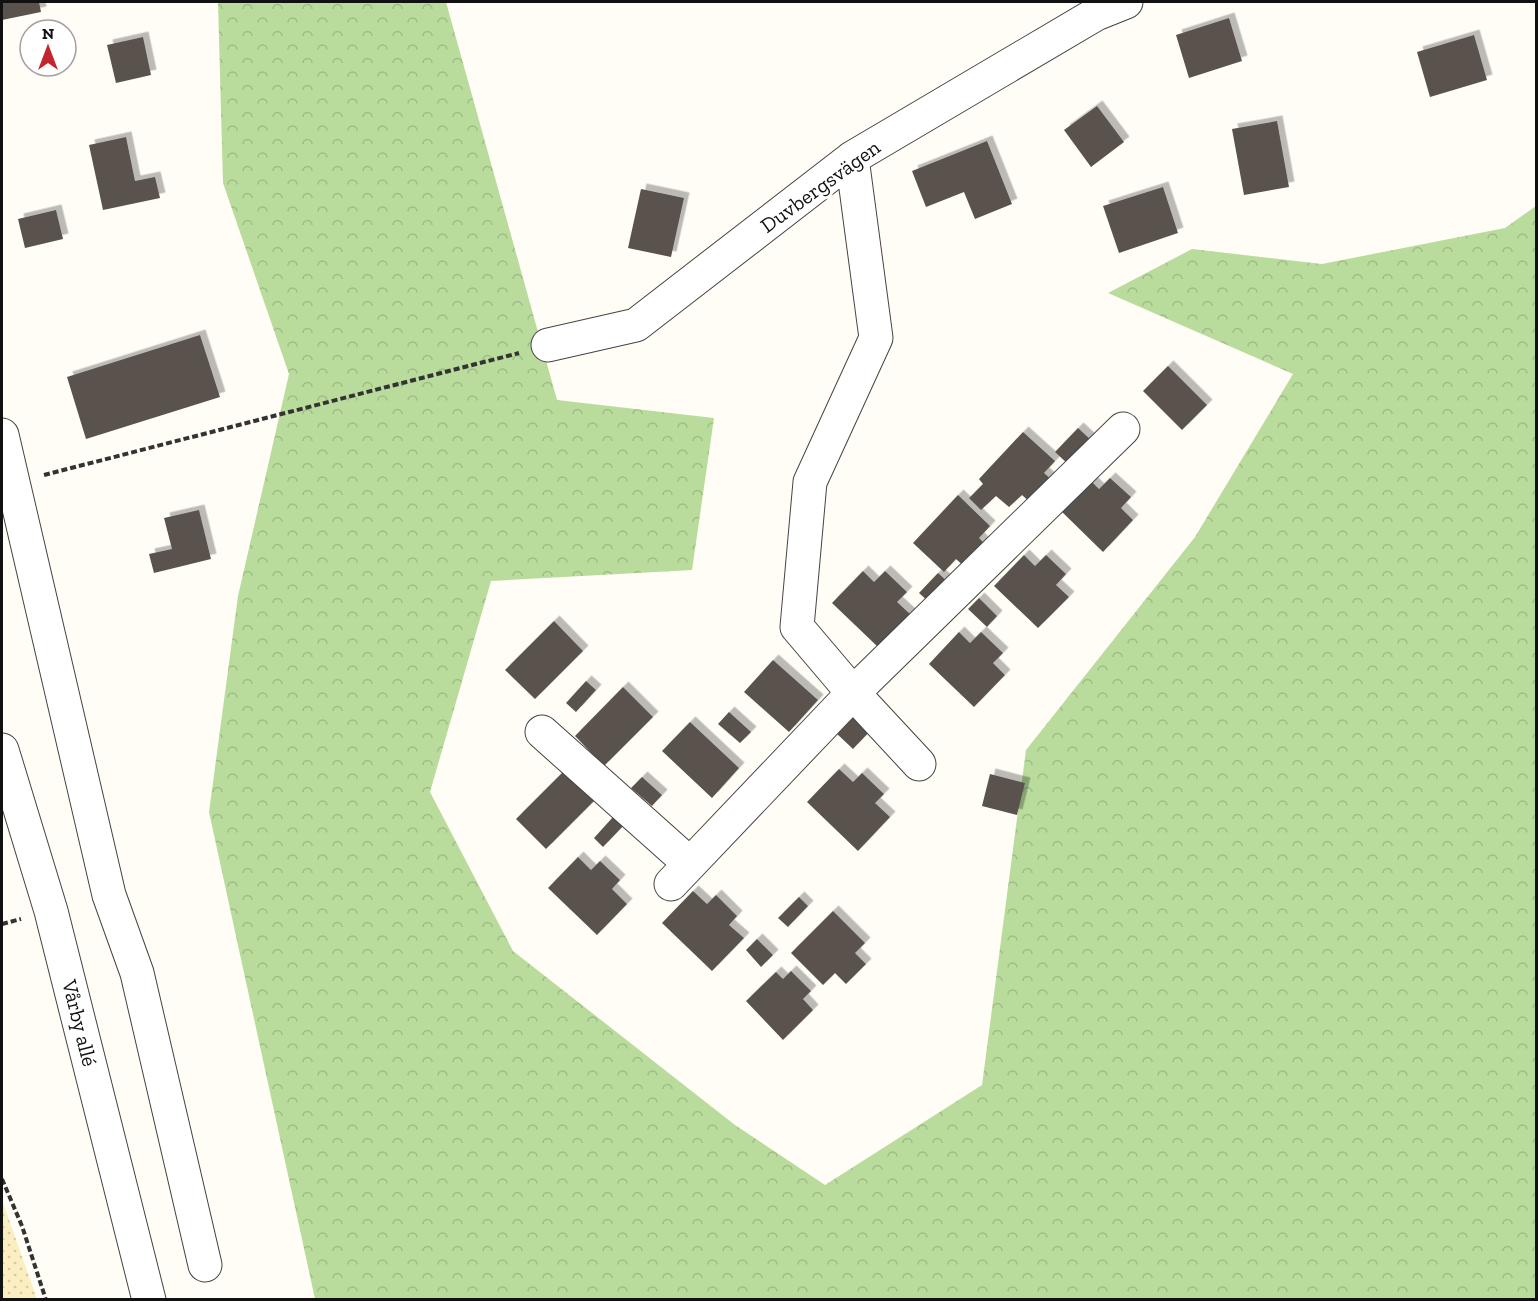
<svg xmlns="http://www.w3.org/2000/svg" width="1538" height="1301" font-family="'Zilla Slab',serif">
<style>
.forest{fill:url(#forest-crowns)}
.sand{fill:url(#sand-dots)}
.building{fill:#5a524d;filter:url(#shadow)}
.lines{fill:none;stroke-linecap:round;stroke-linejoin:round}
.minor-casing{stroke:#444;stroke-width:35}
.path{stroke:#333;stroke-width:4;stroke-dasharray:6 3;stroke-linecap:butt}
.minor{stroke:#fff;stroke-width:33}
.labels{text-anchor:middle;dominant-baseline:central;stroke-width:6;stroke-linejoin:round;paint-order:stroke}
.street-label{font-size:21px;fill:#111;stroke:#fff}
</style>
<defs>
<pattern id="forest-crowns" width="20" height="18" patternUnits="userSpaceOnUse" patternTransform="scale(1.5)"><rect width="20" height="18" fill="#b9dc9c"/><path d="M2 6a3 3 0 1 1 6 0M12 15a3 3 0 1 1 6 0" fill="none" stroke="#9ebc85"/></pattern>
<pattern id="sand-dots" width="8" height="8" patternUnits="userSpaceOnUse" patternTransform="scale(1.5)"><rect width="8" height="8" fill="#fbeec1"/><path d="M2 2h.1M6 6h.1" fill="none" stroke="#d6cba5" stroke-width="1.8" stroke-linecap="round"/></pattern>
<filter id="shadow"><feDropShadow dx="5.5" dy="-5.5" stdDeviation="0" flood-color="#0004"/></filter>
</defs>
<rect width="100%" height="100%" fill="#fffdf5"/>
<path class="forest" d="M218,2H446L557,400L714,418L692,570L491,581L430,792L513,951L735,1125L825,1185L982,1085L1026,750L1195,537L1293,374L1108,293L1192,249L1322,264L1505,228L1536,206V1299H315L209,812L238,596L289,374L223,183Z"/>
<path class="sand" d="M2,1200L37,1299H2Z"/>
<path class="building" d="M2,2H39L41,12L2,20Z
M1229,18L1242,61L1189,78L1176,35Z
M1474,35L1487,80L1430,97L1417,52Z
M143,37L151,75L116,83L107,45Z
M1097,106L1124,142L1091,167L1064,130Z
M1277,121L1289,187L1244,195L1232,129Z
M126,137L135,181L155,177L160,198L103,210L89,145Z
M987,141L1012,204L975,219L964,192L926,207L912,171Z
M1163,187L1178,233L1119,253L1103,206Z
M641,189L684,198L671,257L628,248Z
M56,210L63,239L25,248L18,219Z
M200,335L220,397L86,439L67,377Z
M1168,366L1207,405L1182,430L1143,391Z
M1078,428L1091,440L1068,464L1055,452Z
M1023,432L1055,461L1044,473L1054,482L1032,504L1022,495L1009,507L996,496L981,510L969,498L983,484L979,479Z
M1088,478L1099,489L1110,478L1131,497L1121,508L1133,520L1103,552L1058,508Z
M958,495L990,526L979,538L988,547L967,569L956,559L944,572L913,543Z
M199,510L211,559L154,573L149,554L172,549L164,518Z
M1024,555L1035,566L1046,555L1066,574L1056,585L1069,597L1038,628L994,586Z
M863,571L874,582L885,571L907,592L897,602L910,614L878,647L832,603Z
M938,573L949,583L930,603L919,593Z
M979,598L997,616L987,627L968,609Z
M554,621L583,651L535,699L505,670Z
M959,632L970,643L981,632L1003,653L993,663L1005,675L974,707L929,664Z
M773,660L818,700L789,732L744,692Z
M586,681L596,690L576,712L566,703Z
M623,687L653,717L604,766L575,736Z
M729,712L751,732L740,743L718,724Z
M852,714L870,731L853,749L835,732Z
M690,722L739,768L712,798L662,751Z
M839,769L853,782L862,773L884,794L875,803L890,817L858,851L807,802Z
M565,770L595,800L546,849L516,819Z
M990,774L1025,783L1017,815L982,806Z
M642,777L662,795L652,806L631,788Z
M614,816L624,825L603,847L594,838Z
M578,857L591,870L600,861L620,880L612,889L627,904L597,935L548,888Z
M693,891L707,904L716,895L737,916L729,925L744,938L712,971L662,923Z
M799,897L808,906L788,927L778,918Z
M833,911L865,943L855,953L866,964L846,984L835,973L823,985L791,953Z
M757,939L773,955L761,967L746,950Z
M791,971L811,991L803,999L813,1010L783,1040L746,1001L776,972L783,979Z"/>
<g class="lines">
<defs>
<path id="minor" d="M852,158L876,338L810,482L797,627L853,693L919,764
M548,345L636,325L852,158L1096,14L1126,2
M2,435L109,895L137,973L205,1265
M542,732L690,864
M2,750L51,911L149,1300
M671,884L853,693L1123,429"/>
</defs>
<use href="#minor" class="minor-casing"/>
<path class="path" d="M44,475L519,353
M2,924L21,919
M2,1179L22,1226L46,1300"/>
<use href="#minor" class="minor"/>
</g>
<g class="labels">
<g class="street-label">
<text transform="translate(820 186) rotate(-36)">Duvbergsvägen</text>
<text transform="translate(80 1023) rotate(76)">Vårby allé</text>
</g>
</g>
<rect width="1538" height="1301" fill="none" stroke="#111111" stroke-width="6"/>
<g transform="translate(48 48)"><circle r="28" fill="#ffffff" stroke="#a0a0a0" stroke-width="1.5"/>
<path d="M0-4.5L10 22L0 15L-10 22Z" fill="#c4262e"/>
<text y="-9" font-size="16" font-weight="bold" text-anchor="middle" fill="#111111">N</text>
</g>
</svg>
